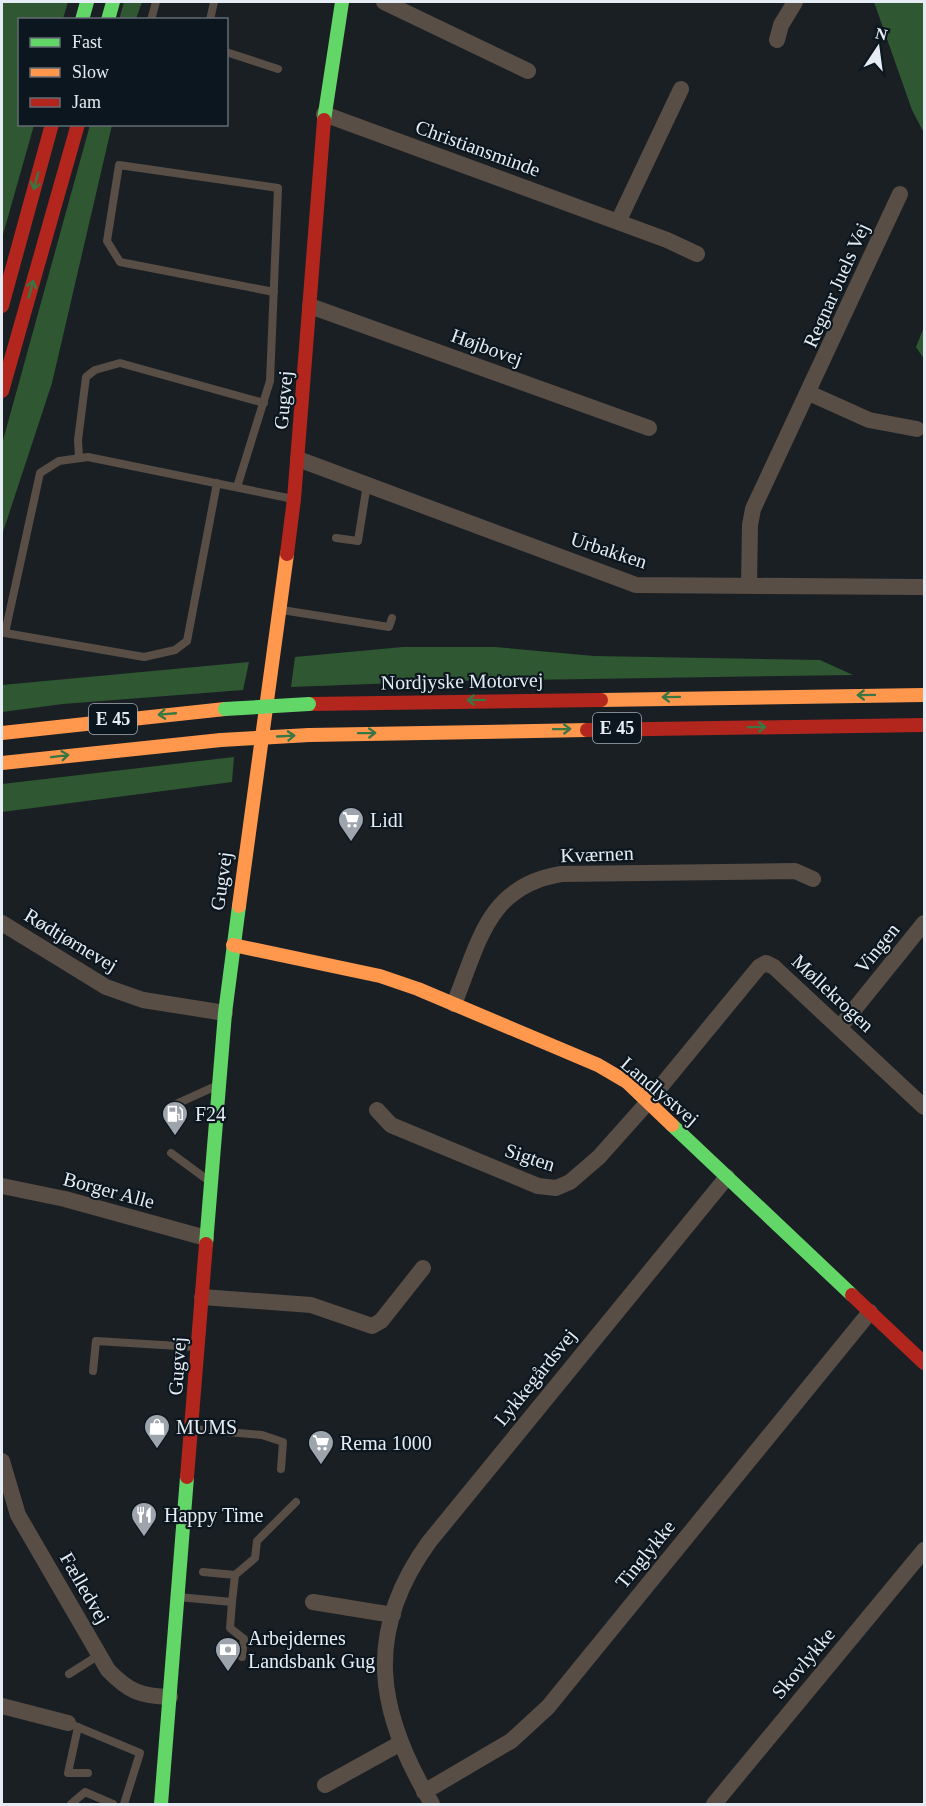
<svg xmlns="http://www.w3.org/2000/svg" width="926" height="1806" font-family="'Times New Roman',serif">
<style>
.forest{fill:#2f5732}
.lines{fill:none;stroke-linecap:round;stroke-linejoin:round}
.lane{stroke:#584e46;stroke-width:8}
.street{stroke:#584e46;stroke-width:16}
.fast{stroke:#63d668;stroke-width:14}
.slow{stroke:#ff974d;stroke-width:14}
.jam{stroke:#b3261e;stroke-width:14}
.fast-bridge{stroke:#63d668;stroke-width:14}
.slow-bridge{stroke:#ff974d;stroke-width:14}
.oneway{stroke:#387644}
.labels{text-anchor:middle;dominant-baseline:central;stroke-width:4.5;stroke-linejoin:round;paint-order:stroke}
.shield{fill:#0c161f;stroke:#a4acb3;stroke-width:1.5}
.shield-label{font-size:18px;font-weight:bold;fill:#e5ecf3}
.street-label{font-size:20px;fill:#e5ecf3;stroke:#0c161f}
.poi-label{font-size:20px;fill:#e5ecf3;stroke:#0c161f;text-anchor:start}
</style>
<rect width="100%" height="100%" fill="#1a1f24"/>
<path class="forest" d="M2,2H68L63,19L20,20V124L34,125L2,238Z
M124,2H142L136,19L119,20Z
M874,2H924V133L912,110Z
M90,125H112L52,383L2,535V444Z
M924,327V359L916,347Z
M403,647H495L594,656L820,660L853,675L450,681L291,687L295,657Z
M249,662L243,690L63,704L2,712V685Z
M234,757L232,782L2,812V784Z"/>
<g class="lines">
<path class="lane" d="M151,20L156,2
M210,20L214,2
M226,52L278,69
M79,458L78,440L86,377L95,370L120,363L264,403
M217,483L187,641L175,650L144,657L5,633L40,473L59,461L88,457L293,499
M237,487L270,381L278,188L119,165L107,241L120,262L274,292
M336,538L358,541L367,484
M282,610L389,627L392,618
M173,1121L174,1105L216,1086
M171,1153L209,1181
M93,1371L96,1341L195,1347
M192,1429L262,1435L283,1442L281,1469
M203,1572L235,1575L232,1602
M235,1575L255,1558L257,1541L296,1502
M178,1597L232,1602L230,1628L244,1639L242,1657
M69,1674L99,1655
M68,1723L140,1753L124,1804
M78,1727L68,1773H88
M71,1804L85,1792L113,1804"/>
<path class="street" d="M384,2L528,71
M777,40L781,25L795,2
M324,114L667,240L697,254
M618,222L681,89
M310,306L649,428
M809,393L869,420L917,429
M298,459L636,585L924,587
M749,586L750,525L753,509L900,194
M2,923L106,987L143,1000L225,1013
M454,1004C479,943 487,886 561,874L795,871L813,879
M840,1027L924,923
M377,1110L391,1125L538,1186L556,1188L570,1182L599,1157L648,1102L759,967L766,963L774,967L924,1107
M2,1186L65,1199L206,1238
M202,1297L311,1305L372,1326L381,1321L423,1268
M2,1461L18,1515L108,1670C129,1692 141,1696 170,1697
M313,1602L393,1615
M2,1706L68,1723
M325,1785L399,1744
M424,1792L511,1741L548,1707L870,1312
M432,1804C377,1713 363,1633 429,1542L727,1177
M714,1804L924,1550"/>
<path class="fast" d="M82,20L87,2
M108,20L113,2
M324,120L342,2
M672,1125L852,1295
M206,1244L225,1013L239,906
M161,1804L187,1477"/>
<path class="slow" d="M601,700L924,695
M2,733L225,709
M309,735L587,730
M2,763L221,740
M239,906L287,554
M233,945L380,976L418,989L598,1065L627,1082L672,1125"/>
<path class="jam" d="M2,306L52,124
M2,391L78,124
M287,554L294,499L324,120
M309,704L601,700
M587,730L924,725
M852,1295L924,1363
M187,1477L206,1244"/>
<path class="fast-bridge" d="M225,709L309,704"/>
<path class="slow-bridge" d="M221,740L309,735"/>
</g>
<defs><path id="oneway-shaft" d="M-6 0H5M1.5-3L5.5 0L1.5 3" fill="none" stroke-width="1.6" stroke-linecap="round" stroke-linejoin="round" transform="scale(1.5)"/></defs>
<g class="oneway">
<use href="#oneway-shaft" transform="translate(36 181) rotate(105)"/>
<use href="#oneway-shaft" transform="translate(31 289) rotate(-74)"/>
<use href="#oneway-shaft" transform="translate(866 695) rotate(179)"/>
<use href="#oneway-shaft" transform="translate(671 697) rotate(179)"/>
<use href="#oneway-shaft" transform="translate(476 700) rotate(179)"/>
<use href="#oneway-shaft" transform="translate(167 714) rotate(175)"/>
<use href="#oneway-shaft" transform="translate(757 727) rotate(-1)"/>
<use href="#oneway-shaft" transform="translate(562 729) rotate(-1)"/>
<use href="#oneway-shaft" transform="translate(367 733) rotate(-1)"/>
<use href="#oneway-shaft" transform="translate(286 736) rotate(-3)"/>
<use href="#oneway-shaft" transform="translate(60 756) rotate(-7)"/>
</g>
<defs>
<symbol id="supermarket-pin" viewBox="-11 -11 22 30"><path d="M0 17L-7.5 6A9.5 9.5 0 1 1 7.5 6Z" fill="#9ea4ab" stroke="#0c161f"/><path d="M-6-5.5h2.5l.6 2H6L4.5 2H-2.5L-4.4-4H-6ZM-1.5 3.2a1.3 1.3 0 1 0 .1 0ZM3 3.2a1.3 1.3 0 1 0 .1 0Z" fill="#fff"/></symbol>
<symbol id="fuel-pin" viewBox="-11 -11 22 30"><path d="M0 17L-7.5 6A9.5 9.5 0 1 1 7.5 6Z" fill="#9ea4ab" stroke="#0c161f"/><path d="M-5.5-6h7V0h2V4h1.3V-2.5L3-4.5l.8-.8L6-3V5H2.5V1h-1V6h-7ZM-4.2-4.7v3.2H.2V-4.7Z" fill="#fff"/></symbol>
<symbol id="shop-pin" viewBox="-11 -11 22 30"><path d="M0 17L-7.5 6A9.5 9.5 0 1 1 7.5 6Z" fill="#9ea4ab" stroke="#0c161f"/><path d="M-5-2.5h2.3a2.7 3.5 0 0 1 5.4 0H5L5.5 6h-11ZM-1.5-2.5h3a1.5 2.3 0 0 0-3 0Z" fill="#fff"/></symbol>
<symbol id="restaurant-pin" viewBox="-11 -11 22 30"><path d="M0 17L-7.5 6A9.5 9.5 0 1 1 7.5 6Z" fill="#9ea4ab" stroke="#0c161f"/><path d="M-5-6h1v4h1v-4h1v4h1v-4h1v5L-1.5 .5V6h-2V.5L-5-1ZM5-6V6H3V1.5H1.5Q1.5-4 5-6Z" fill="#fff"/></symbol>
<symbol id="bank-pin" viewBox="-11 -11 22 30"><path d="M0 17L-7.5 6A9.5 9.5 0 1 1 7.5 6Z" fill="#9ea4ab" stroke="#0c161f"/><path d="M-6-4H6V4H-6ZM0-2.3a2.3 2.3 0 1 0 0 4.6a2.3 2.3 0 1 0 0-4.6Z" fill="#fff"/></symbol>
</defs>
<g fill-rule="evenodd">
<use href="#supermarket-pin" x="336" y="805" width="30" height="40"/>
<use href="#fuel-pin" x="160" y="1099" width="30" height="40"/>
<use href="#shop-pin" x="142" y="1412" width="30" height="40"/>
<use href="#supermarket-pin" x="306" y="1428" width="30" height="40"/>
<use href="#restaurant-pin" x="129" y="1500" width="30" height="40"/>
<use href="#bank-pin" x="213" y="1635" width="30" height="40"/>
</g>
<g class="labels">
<g class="shield">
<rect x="89" y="704" width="48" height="30" rx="4.5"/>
<rect x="593" y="713" width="48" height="30" rx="4.5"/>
</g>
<g class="shield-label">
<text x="113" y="719">E 45</text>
<text x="617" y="728">E 45</text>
</g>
<g class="street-label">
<text transform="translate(478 148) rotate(20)">Christiansminde</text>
<text transform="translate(836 285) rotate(-66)">Regnar Juels Vej</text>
<text transform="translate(487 347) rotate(20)">Højbovej</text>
<text transform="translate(283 400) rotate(-85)">Gugvej</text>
<text transform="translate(609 550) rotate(18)">Urbakken</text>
<text transform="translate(462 681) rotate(-1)">Nordjyske Motorvej</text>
<text transform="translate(597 854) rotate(-2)">Kværnen</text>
<text transform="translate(221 881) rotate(-82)">Gugvej</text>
<text transform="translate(71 940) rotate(31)">Rødtjørnevej</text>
<text transform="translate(877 948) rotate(-51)">Vingen</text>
<text transform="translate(833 993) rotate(43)">Møllekrogen</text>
<text transform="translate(660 1091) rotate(40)">Landlystvej</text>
<text transform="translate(530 1157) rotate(18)">Sigten</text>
<text transform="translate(109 1190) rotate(15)">Borger Alle</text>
<text transform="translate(177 1366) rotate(-86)">Gugvej</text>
<text transform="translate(535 1377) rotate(-51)">Lykkegårdsvej</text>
<text transform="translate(645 1554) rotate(-51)">Tinglykke</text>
<text transform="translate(85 1588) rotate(60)">Fælledvej</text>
<text transform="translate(803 1663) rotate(-50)">Skovlykke</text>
</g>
<g class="poi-label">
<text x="370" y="820">Lidl</text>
<text x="195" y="1114">F24</text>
<text x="176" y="1427">MUMS</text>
<text x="340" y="1443">Rema 1000</text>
<text x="164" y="1515">Happy Time</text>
<text x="248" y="1638">Arbejdernes<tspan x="248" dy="23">Landsbank Gug</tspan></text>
</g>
</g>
<rect width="926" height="1806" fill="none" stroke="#e5ecf3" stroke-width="6"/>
<rect x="18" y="18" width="210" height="108" fill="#0c161f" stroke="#636c74" stroke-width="1.5"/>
<rect x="30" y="38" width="30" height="9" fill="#63d668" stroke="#636c74" stroke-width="1.5"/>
<text x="72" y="48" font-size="18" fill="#e5ecf3">Fast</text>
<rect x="30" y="68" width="30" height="9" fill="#ff974d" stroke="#636c74" stroke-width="1.5"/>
<text x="72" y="78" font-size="18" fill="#e5ecf3">Slow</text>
<rect x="30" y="98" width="30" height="9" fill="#b3261e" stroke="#636c74" stroke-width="1.5"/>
<text x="72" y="108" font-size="18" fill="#e5ecf3">Jam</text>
<g transform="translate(878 48) rotate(13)" stroke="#0c161f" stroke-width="4.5" paint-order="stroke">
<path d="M0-4.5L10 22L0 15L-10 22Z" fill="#e5ecf3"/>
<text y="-9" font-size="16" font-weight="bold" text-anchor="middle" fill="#e5ecf3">N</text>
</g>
</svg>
